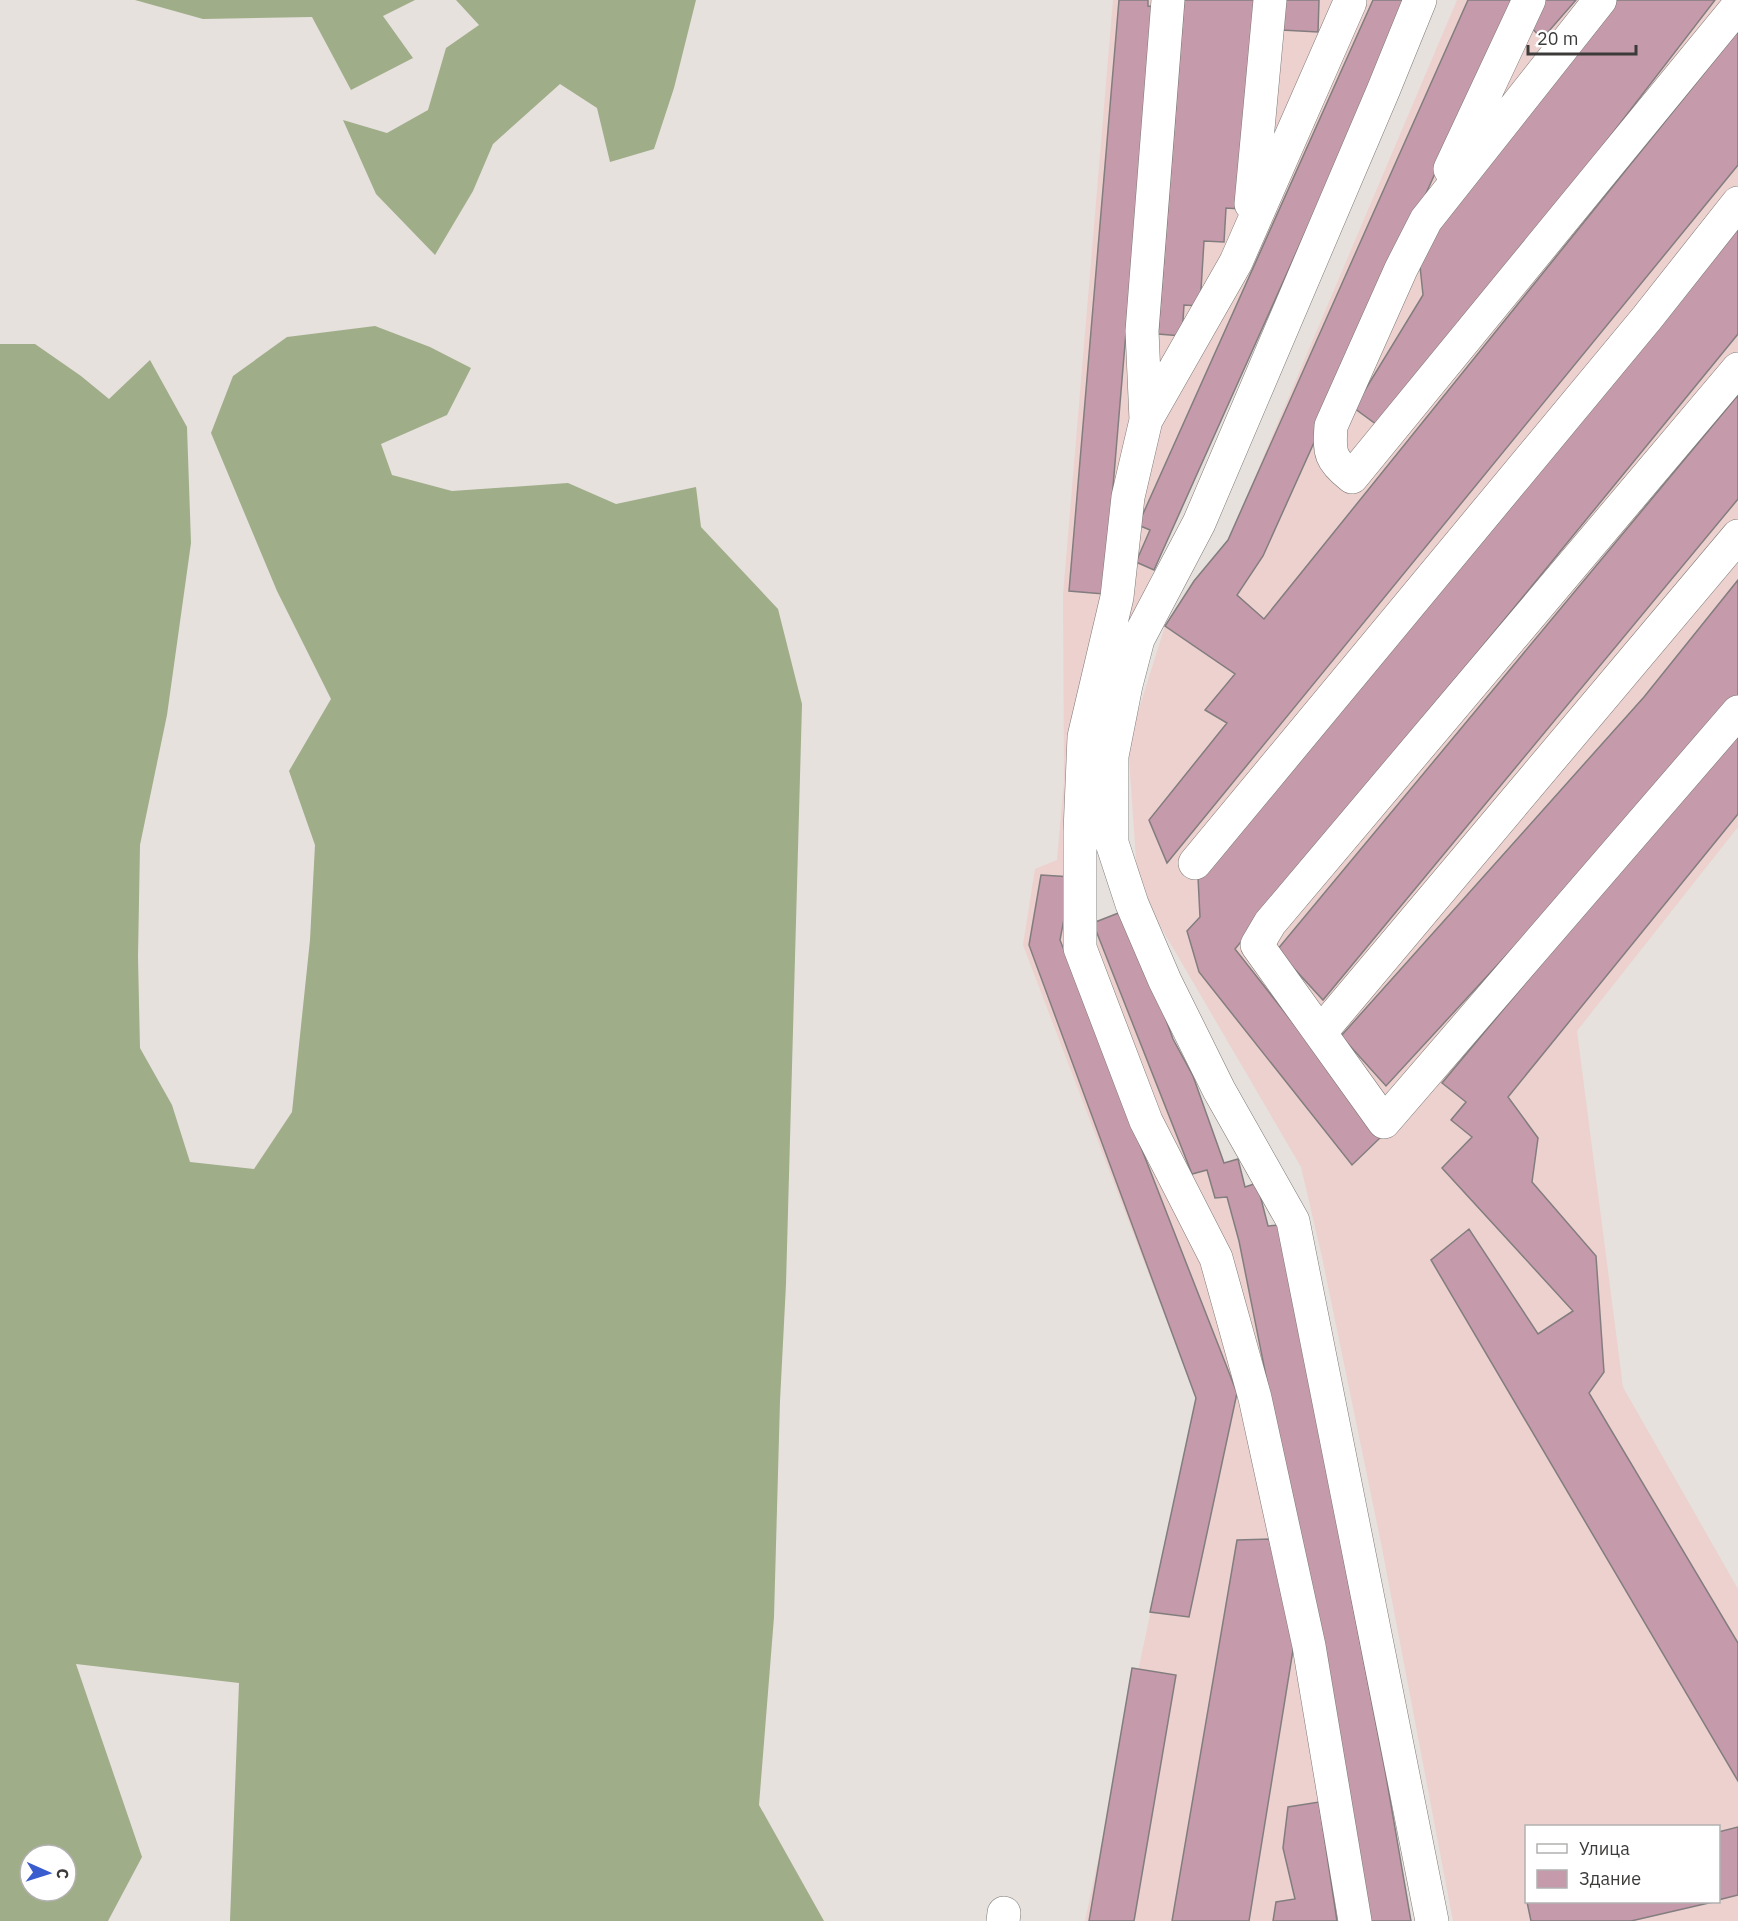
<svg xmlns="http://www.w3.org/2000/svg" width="1738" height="1921" font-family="'IBM Plex Sans',sans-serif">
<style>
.industrial{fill:#ecd1ce;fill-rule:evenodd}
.forest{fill:#9fad89;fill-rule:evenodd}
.building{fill:#c59bab;stroke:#837d7f;stroke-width:1.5}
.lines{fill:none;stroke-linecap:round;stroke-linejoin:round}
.minor-casing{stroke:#7d7875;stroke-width:34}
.minor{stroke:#fff;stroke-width:33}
</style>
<rect width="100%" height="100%" fill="#e6e1dd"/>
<path class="industrial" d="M1113,0H1402L1408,3L1154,570L1117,658L1104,737L1093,922L1126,910L1173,1039L1193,1076L1224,1163L1238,1159L1245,1187L1257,1183L1268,1226L1279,1225L1385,1770L1411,1921H1085L1196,1398L1023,945L1035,869L1057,860L1064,781L1063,595Z
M1457,0H1738V827L1577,1031L1623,1387L1738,1589V1921H1453L1382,1548L1322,1257L1301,1167L1138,888L1128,744L1165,626L1194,581L1228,540ZM1526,1826H1718V1902H1526Z"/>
<path class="forest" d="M135,0H415L383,16L413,58L351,90L312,17L203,19Z
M456,0H696L674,88L654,149L610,162L597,108L560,84L493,144L473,191L435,255L376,194L343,120L387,133L428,110L446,48L479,25Z
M375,326L430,347L471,368L447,415L381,444L392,475L452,491L568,483L616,504L696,487L701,527L778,609L802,704L786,1284L780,1401L774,1617L759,1805L824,1921H230L239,1683L76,1664L142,1857L108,1921H0V344H35L81,376L109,399L150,360L187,427L191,543L167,715L140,845L138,957L140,1048L172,1105L190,1162L254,1169L292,1112L310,940L315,845L289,771L331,699L277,591L211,433L233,376L287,337ZM30,1855H66V1891H30Z"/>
<path class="building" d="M1119,0H1148V6L1160,7L1137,201L1104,594L1069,591Z
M1184,0H1257L1241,209L1226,208L1224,242L1204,241L1200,306L1184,305L1182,336L1158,334Z
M1284,0H1319L1318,32L1282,30Z
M1373,0H1402L1408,3L1154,570L1136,562L1150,530L1138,525Z
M1468,0H1513L1263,556L1237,595L1264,619L1738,31V165L1167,863L1149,820L1227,723L1205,710L1235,674L1165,626L1194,581L1228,540Z
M1542,0H1576L1542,39L1528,24Z
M1617,0H1715L1384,430L1354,408L1423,295L1418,247Z
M1738,227V334L1235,949L1382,1136L1352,1165L1199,972L1187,931L1200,917L1198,877Z
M1738,395V499L1323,1000L1277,950Z
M1738,580V696L1697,748L1386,1086L1341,1036L1644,697Z
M1738,728V814L1508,1097L1538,1138L1532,1182L1596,1256L1604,1372L1589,1393L1738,1643V1781L1431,1260L1469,1229L1538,1334L1573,1311L1442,1168L1472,1137L1451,1120L1466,1102L1442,1083Z
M1041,875L1072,877L1060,940L1237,1393L1189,1617L1150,1612L1196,1398L1029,945Z
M1126,910L1173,1039L1193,1076L1224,1163L1238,1159L1245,1187L1257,1183L1268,1226L1279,1225L1385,1770L1411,1921H1369L1348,1786L1239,1241L1227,1197L1215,1198L1207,1170L1192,1174L1093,923Z
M1271,1539L1294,1644L1249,1921H1172L1237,1540Z
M1132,1668L1176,1675L1134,1921H1089Z
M1319,1802L1337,1921H1273L1276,1902L1295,1899L1283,1848L1288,1807Z
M1738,1827V1895L1718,1900V1832Z
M1527,1902H1713L1631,1921H1531Z"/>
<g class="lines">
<defs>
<path id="minor" d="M1168,0L1142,331L1146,420L1128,497L1117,597L1084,737L1080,832V948L1146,1121L1216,1258L1255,1398L1309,1646L1355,1921
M1420,0L1383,91L1199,523L1138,639L1126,685L1112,756V843L1132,904L1165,981L1219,1090L1293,1221L1432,1921
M1600,0L1426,220L1401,269L1331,426C1329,453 1330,460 1352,477L1738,6
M1450,169L1529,0
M1251,204L1270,0
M1738,369L1270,923L1257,945L1384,1122L1738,712
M1146,420L1236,262L1350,2
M1195,863L1647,318L1738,203
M1320,1033L1738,536
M1003,1921L1004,1913"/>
</defs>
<use href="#minor" class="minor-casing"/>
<use href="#minor" class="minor"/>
</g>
<rect x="1525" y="1825" width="195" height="78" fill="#ffffff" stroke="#b1b1b0" stroke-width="1.5"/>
<rect x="1537" y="1844" width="30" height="9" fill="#ffffff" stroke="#b1b1b0" stroke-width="1.5"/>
<text x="1579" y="1855" font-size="18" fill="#3d3b3a">Улица</text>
<rect x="1537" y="1870" width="30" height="18" fill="#c59bab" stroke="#b1b1b0" stroke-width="1.5"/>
<text x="1579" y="1885" font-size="18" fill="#3d3b3a">Здание</text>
<g transform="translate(48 1873) rotate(93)"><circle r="28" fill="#ffffff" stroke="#b1b1b0" stroke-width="1.5"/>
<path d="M0-4.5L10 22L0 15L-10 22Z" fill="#395cce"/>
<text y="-9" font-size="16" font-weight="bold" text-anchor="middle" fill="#3d3b3a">С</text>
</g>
<path d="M1528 45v9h108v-9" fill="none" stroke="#3d3b3a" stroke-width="3"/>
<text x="1537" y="45" font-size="18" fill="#3d3b3a" stroke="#ffffff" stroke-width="4.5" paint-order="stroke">20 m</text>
</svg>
